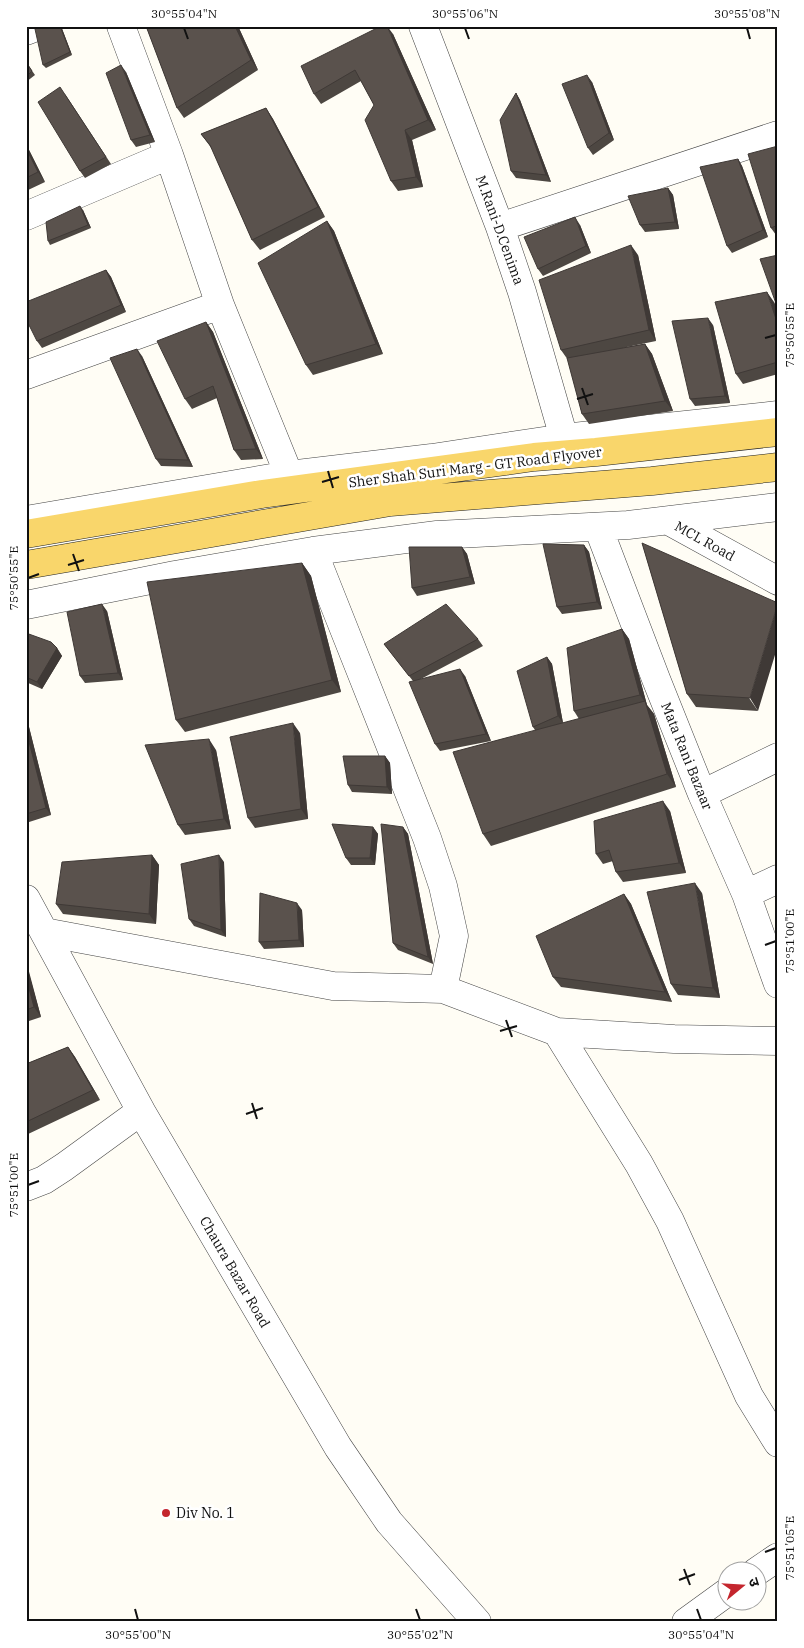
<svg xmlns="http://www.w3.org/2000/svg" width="804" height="1648" font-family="'IBM Plex Serif','Noto Sans Devanagari',serif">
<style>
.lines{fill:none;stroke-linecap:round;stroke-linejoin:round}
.minor-casing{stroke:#444;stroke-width:29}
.major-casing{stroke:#222;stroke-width:29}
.minor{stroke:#fff;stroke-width:28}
.major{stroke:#f9d66b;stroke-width:28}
.wall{fill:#4d4742}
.shaded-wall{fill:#3f3936}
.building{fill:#5a524d;stroke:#3f3936}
.ticks{fill:none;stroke:#111;stroke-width:2}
.poi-dot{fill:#c4262e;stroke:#fff;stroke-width:2}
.labels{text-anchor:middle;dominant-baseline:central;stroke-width:5;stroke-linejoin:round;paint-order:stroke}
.street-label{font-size:14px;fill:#111;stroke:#fff}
.poi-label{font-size:14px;fill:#111;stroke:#fff;text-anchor:start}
.neatline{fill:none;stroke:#111;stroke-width:2}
.ticks-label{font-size:12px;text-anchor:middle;fill:#111}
</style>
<rect width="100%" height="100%" fill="#fffdf5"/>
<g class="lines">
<defs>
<path id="minor" d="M121,26L169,155L220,305L289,475
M423,26L500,227L522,292L564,438
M26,31L39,26
M26,216L169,155
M500,227L778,135
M26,375L220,305
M26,520L289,475L432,458L564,438L778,415
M669,521L778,581
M598,527L656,679L702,794L746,894L778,984
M313,551L427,838L443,886L454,936L443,989
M26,605L175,575L313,551L437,535L628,525L778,507
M702,794L778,757
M746,894L778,879
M26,899L141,1111L338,1447L389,1522L477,1622
M44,932L333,986L443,989L557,1032L674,1039L778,1041
M557,1032L639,1164L670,1221L749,1396L778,1443
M26,1187L44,1180L64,1167L141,1111
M756,1572L778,1557
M686,1622L726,1593"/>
<path id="major" d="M26,534L262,494L534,457L596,452L778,432
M26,565L390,502L652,481L778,467"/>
</defs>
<use href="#minor" class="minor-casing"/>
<use href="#major" class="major-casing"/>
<use href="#minor" class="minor"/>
<use href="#major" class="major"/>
</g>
<path class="wall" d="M45,26H61L72,55L46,68L43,65Z
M146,26H238L258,70L184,118L177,108Z
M393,34L436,130L412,140L423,187L398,191L391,181L374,105L361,81L321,104L314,94Z
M26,62L35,75L26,82Z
M126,72L155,142L136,147L131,140Z
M592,82L614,140L593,155L588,148Z
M516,93L520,100L551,182L516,178L511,171Z
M65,94L111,164L85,178L80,171Z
M266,108L273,119L325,217L260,250L252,240L212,149L201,134Z
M26,144L45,182L26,191Z
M778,146V234L776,235L771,228Z
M738,159L742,166L768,237L732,253L727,246Z
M668,188L673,195L679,229L645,232L640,225Z
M83,210L91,228L50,245L48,241Z
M327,221L334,231L383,354L313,375L306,365Z
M580,225L591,253L543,276L538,269Z
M638,255L656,341L622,348L645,344L652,354L673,411L589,424L582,414L568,360L561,350Z
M106,270L111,277L126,312L42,348L37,341Z
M774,302L778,312V374L743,384L736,374Z
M206,322L213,332L263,459L241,460L234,450L217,398L192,409L185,399Z
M713,325L730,403L695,406L690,399Z
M142,356L193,467L161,466L156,459Z
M642,543L758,711L696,707L687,694Z
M584,545L589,552L602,609L562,614L557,607Z
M462,547L467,554L475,584L417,596L412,588Z
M302,563L311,576L341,692L185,732L176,720Z
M107,611L123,680L85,683L80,676Z
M622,629L629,639L647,705L654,714L676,787L491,846L483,834L535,730L533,727L547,657L552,664L563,723L579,719L574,711Z
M26,633L57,648L62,656L42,689L26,682Z
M478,639L483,646L419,680L465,676L491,741L440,751L435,744L413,681L384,644Z
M26,721L28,723L51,815L26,823Z
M300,733L308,819L255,828L248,818Z
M216,750L231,829L185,835L178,825Z
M385,756L390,763L392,794L352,792L348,785Z
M670,811L686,873L623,882L616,872L613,861L603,864L596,854Z
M373,827L378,834L375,865H351L346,858Z
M403,827L408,834L433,964L398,950L393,943Z
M152,855L159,865L156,924L63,914L56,904Z
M224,862L226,937L194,926L189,919Z
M702,893L720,998L678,995L671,984Z
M624,894L631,904L672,1002L561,987L553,977Z
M302,910L304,947L264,949L259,942Z
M26,963L41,1017L26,1022Z
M68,1047L75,1057L100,1100L26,1135V1064Z"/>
<path class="shaded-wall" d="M60,26H61L72,55L70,52Z
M235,26H238L258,70L251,60Z
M387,26L393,34L436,130L428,120Z
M121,65L126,72L155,142L150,135Z
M587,75L592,82L614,140L609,133Z
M516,93L520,100L551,182L546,175Z
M266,108L273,119L325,217L318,207Z
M405,130L412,140L423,187L416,177Z
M26,144L45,182L38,172L26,148Z
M738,159L742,166L768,237L763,230Z
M668,188L673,195L679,229L675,222Z
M80,206L83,210L91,228L88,225Z
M575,217L580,225L591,253L586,246Z
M327,221L334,231L383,354L376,344Z
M631,245L638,255L656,341L649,330Z
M106,270L111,277L126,312L121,305Z
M767,292L774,302L778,312V325Z
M708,318L713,325L730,403L725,396Z
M206,322L213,332L263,459L256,449Z
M645,344L652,354L673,411L665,401Z
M137,349L142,356L193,467L188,460Z
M584,545L589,552L602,609L597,602Z
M462,547L467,554L475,584L470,577Z
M302,563L311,576L341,692L332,680Z
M778,603V645L758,711L750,698Z
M102,604L107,611L123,680L118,673Z
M622,629L629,639L647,705L654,714L676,787L667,774L645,702L640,695Z
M57,648L62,656L42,689L37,682Z
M547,657L552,664L563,723L558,716Z
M460,669L465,676L491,741L486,734Z
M26,721L28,723L51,815L46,808L26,730Z
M293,723L300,733L308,819L301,809Z
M209,739L216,750L231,829L224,819Z
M385,756L390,763L392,794L387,787Z
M663,801L670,811L686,873L679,863Z
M373,827L378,834L375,865L370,858Z
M403,827L408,834L433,964L428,957Z
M152,855L159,865L156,924L149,914Z
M219,855L224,862L226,937L221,930Z
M695,883L702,893L720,998L713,988Z
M624,894L631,904L672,1002L665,992Z
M297,903L302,910L304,947L299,940Z
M26,963L27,964L41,1017L34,1007L26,977Z
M68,1047L75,1057L100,1100L93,1090Z"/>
<path class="building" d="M45,26H60L70,52L43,65L35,29Z
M146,26H235L251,60L177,108Z
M381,26H387L428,120L405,130L416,177L391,181L365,120L374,105L355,70L314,94L301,66Z
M26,62L32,71L26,77Z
M121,65L150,135L131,140L106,73Z
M587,75L609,133L588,148L562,84Z
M60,87L106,157L80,171L38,102Z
M516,93L546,175L511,171L500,120Z
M266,108L318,207L252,240L210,145L201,134Z
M778,146V225L771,228L748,154Z
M26,148L38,172L26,178Z
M738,159L763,230L727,246L700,167Z
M668,188L675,222L640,225L628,196Z
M80,206L88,225L48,241L46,222Z
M575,217L586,246L538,269L524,237Z
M327,221L376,344L306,365L258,263Z
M631,245L649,330L561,350L539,280Z
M778,255V309L760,259Z
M106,270L121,305L37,341L26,319V302Z
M767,292L778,325V362L736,374L715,302Z
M708,318L725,396L690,399L672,321Z
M206,322L256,449L234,450L213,386L185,399L157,341Z
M645,344L665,401L582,414L567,358Z
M137,349L188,460L156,459L110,358Z
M642,543L778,603L750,698L687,694Z
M543,544L584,545L597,602L557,607Z
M409,547H462L470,577L412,588Z
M302,563L332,680L176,720L147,582Z
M102,604L118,673L80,676L67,612Z
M446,604L478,639L409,676L384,644Z
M622,629L640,695L574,711L567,648Z
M26,633L51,642L57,648L37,682L26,677Z
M547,657L558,716L533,727L517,671Z
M460,669L486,734L435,744L409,682Z
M645,701L667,774L483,834L453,752Z
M293,723L301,809L248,818L230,737Z
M26,730L46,808L26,814Z
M209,739L224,819L178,825L145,745Z
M343,756H385L387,787L348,785Z
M663,801L679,863L616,872L609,850L596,854L594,821Z
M332,824L373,827L370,858H346Z
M381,824L403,827L428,957L393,943Z
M152,855L149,914L56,904L62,862Z
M219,855L221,930L189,919L181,864Z
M695,883L713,988L671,984L647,892Z
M260,893L297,903L299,940L259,942Z
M624,894L665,992L553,977L536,936Z
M26,977L34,1007L26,1010Z
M68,1047L93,1090L26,1122V1064Z"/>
<path class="ticks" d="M184,28L188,39M465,28L469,39M747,28L750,39M765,338L776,335M582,388L588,405M577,399L593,394M328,471L333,488M322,482L339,477M73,554L79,571M68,565L84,560M28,578L39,574M765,945L776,941M506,1020L512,1037M500,1031L517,1026M252,1103L257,1119M246,1114L263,1108M28,1185L39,1181M765,1552L776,1548M684,1569L690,1585M679,1580L695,1574M135,1609L138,1620M416,1609L420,1620M697,1609L701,1620"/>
<circle class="poi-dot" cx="166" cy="1513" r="5"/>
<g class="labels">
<g class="street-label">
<text transform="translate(500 230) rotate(70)">M.Rani-D.Cenima</text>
<text transform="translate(475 467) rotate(-7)">Sher Shah Suri Marg - GT Road Flyover</text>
<text transform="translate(705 541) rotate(29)">MCL Road</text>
<text transform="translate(687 756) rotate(68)">Mata Rani Bazaar</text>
<text transform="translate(235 1272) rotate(60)">Chaura Bazar Road</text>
</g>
<g class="poi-label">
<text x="176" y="1513">Div No. 1</text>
</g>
</g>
<rect width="804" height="1648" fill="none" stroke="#ffffff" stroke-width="55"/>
<g transform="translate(742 1586) rotate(72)"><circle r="24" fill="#ffffff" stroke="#a0a0a0"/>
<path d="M0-4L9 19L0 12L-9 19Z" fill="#c4262e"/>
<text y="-8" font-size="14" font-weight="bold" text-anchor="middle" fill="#111111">उ</text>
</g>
<rect x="28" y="28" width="748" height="1592" class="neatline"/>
<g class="ticks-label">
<text x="184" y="18">30°55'04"N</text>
<text x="465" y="18">30°55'06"N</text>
<text x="747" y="18">30°55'08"N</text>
<text transform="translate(790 335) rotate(-90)" y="4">75°50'55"E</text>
<text transform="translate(14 578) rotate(-90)" y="4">75°50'55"E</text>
<text transform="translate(790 941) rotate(-90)" y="4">75°51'00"E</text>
<text transform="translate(14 1185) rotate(-90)" y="4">75°51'00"E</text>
<text transform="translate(790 1548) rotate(-90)" y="4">75°51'05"E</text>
<text x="138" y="1639">30°55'00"N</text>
<text x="420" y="1639">30°55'02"N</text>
<text x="701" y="1639">30°55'04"N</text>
</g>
</svg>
